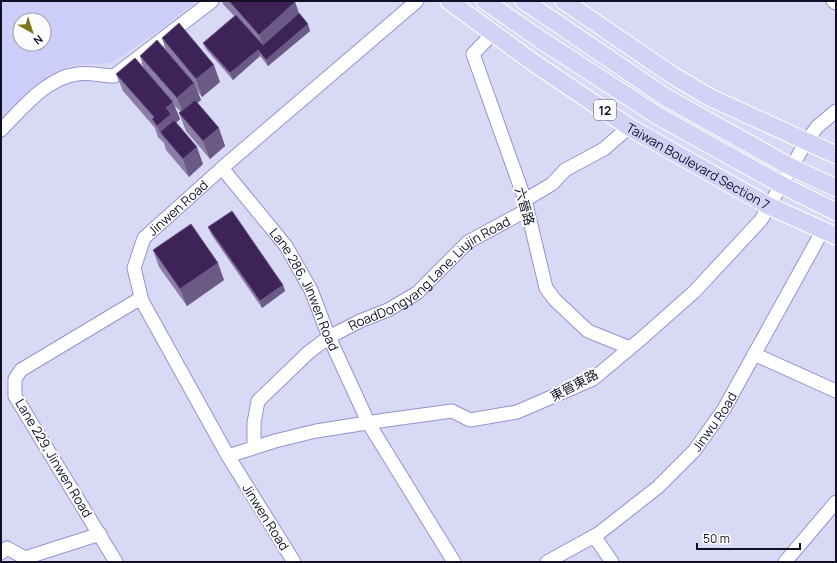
<svg xmlns="http://www.w3.org/2000/svg" width="837" height="563" font-family="Manrope,'Noto Sans TC',sans-serif">
<style>
.built{fill:#cdcdfa;fill-rule:evenodd}
.lines{fill:none;stroke-linecap:round;stroke-linejoin:round}
.minor-casing{stroke:#9492d2;stroke-width:15}
.major-casing{stroke:#fff;stroke-width:19}
.minor{stroke:#fff;stroke-width:13}
.major{stroke:#d2d2f6;stroke-width:17}
.wall{fill:#8a7ea6}
.shaded-wall{fill:#6c5a86}
.building{fill:#3d2357;stroke:#6c5a86}
.labels{text-anchor:middle;dominant-baseline:central;stroke-width:4;stroke-linejoin:round;paint-order:stroke}
.shield{fill:#fcfcfc;stroke:#585666;stroke-width:1}
.shield-label{font-size:12px;font-weight:bold;fill:#110f26}
.street-label{font-size:13px;fill:#110f26;stroke:#fcfcfc}
</style>
<rect width="100%" height="100%" fill="#d8d9f4"/>
<path class="built" d="M1,1H197L161,29L111,63L72,65L40,84L15,109L1,118ZM20,20H44V44H20Z"/>
<g class="lines">
<defs>
<g id="minor">
<path d="M833,1L836,3"/>
<path d="M494,32L473,54L525,200L546,288L555,300L588,331L630,348"/>
<path d="M1,130C22,109 46,78 77,74C89,72 103,76 114,76L212,1"/>
<path id="s1" d="M222,168L286,246L311,290L329,337L369,424L454,562"/>
<path d="M525,200L552,184L565,170L604,149L629,127"/>
<path d="M754,354L836,391"/>
<path id="s2" d="M254,447V423L258,401L309,352L329,337L360,321L388,310L417,293L468,242L527,210"/>
<path d="M228,456L275,441L316,431L386,420L452,411L470,420L517,412L593,379L642,338L694,292L761,220L806,142L817,127L836,111"/>
<path d="M594,536L612,562"/>
<path d="M1,553L7,548L25,558L100,534"/>
<path d="M116,562L15,396V379L21,370L141,298"/>
<path id="s3" d="M294,562L228,456L142,301L134,268L144,238L222,168L417,1"/>
<path id="s4" d="M547,562L598,534L658,487L694,451L724,409L823,230"/>
<path d="M785,562L836,502"/>
</g>
<g id="major">
<path id="s5" d="M449,1L534,63L629,127L769,206L836,236"/>
<path d="M485,1L541,40L658,116L782,185L836,212"/>
<path d="M524,1L667,98L791,167L836,188"/>
<path d="M564,1L672,75L709,97L836,155"/>
</g>
</defs>
<use href="#minor" class="minor-casing"/>
<use href="#major" class="major-casing"/>
<use href="#minor" class="minor"/>
<use href="#major" class="major"/>
</g>
<path class="wall" d="M222,1H294L295,2L299,13L310,31L268,66L260,56L233,80L206,49L203,43L234,16L223,4Z
M162,38L220,82L202,97L197,90L201,100L197,103L225,146L210,159L186,131L179,113L181,112L174,105L180,119L176,122L203,164L189,177L166,150L164,143L158,137L155,128L123,91L116,74L144,69L140,56L166,51Z
M208,227L283,285L285,291L262,308L211,234Z
M153,250L224,280L187,306L159,267Z"/>
<path class="shaded-wall" d="M295,2L301,20L265,52L259,35Z
M308,24L310,31L268,66L266,60Z
M258,50L260,56L233,80L230,73Z
M214,65L220,82L202,97L196,79Z
M194,83L201,100L184,115L177,98Z
M173,102L180,119L175,124L160,132L157,126L166,108Z
M219,128L225,146L210,159L203,141Z
M197,147L203,164L189,177L183,159Z
M218,263L224,280L187,306L180,289Z
M283,285L285,291L262,308L260,301Z"/>
<path class="building" d="M229,1H294L295,2L259,35Z
M299,13L308,24L266,60L258,50L230,73L203,43L236,15L263,45Z
M179,23L214,65L196,79L162,38Z
M157,40L194,83L177,98L140,56Z
M135,58L173,102L166,108L171,114L157,126L152,119L154,117L116,74Z
M195,100L219,128L203,141L179,113Z
M174,120L197,147L183,159L160,132Z
M232,211L283,285L260,301L208,227Z
M191,224L218,263L180,289L153,250Z"/>
<g class="labels">
<rect class="shield" x="594" y="100" width="22" height="20" rx="3"/>
<g class="shield-label">
<text x="605" y="110">12</text>
</g>
<g class="street-label">
<text stroke="none"><textPath href="#s5" startOffset="299">Taiwan Boulevard Section 7</textPath></text>
<text transform="translate(525 206) rotate(74)">六晉路</text>
<text stroke="none"><textPath href="#s3" startOffset="413">Jinwen Road</textPath></text>
<text stroke="none"><textPath href="#s2" startOffset="262">RoadDongyang Lane, Liujin Road</textPath></text>
<text stroke="none"><textPath href="#s1" startOffset="148">Lane 286, Jinwen Road</textPath></text>
<text transform="translate(574 385) rotate(-28)">東晉東路</text>
<text stroke="none"><textPath href="#s4" startOffset="221">Jinwu Road</textPath></text>
<text transform="translate(54 458) rotate(59)">Lane 229, Jinwen Road</text>
<text transform="translate(266 517) rotate(58)">Jinwen Road</text>
</g>
</g>
<rect width="837" height="563" fill="none" stroke="#110f26" stroke-width="4"/>
<g transform="translate(32 32) rotate(141)"><circle r="19" fill="#fcfcfc" stroke="#9e9da6"/>
<path d="M0-3L7 15L0 10L-7 15Z" fill="#7d7519"/>
<text y="-6" font-size="11" font-weight="bold" text-anchor="middle" fill="#110f26">N</text>
</g>
<path d="M697 543v6h103v-6" fill="none" stroke="#110f26" stroke-width="2"/>
<text x="703" y="543" font-size="12" fill="#110f26" stroke="#fcfcfc" stroke-width="3" paint-order="stroke">50 m</text>
</svg>
